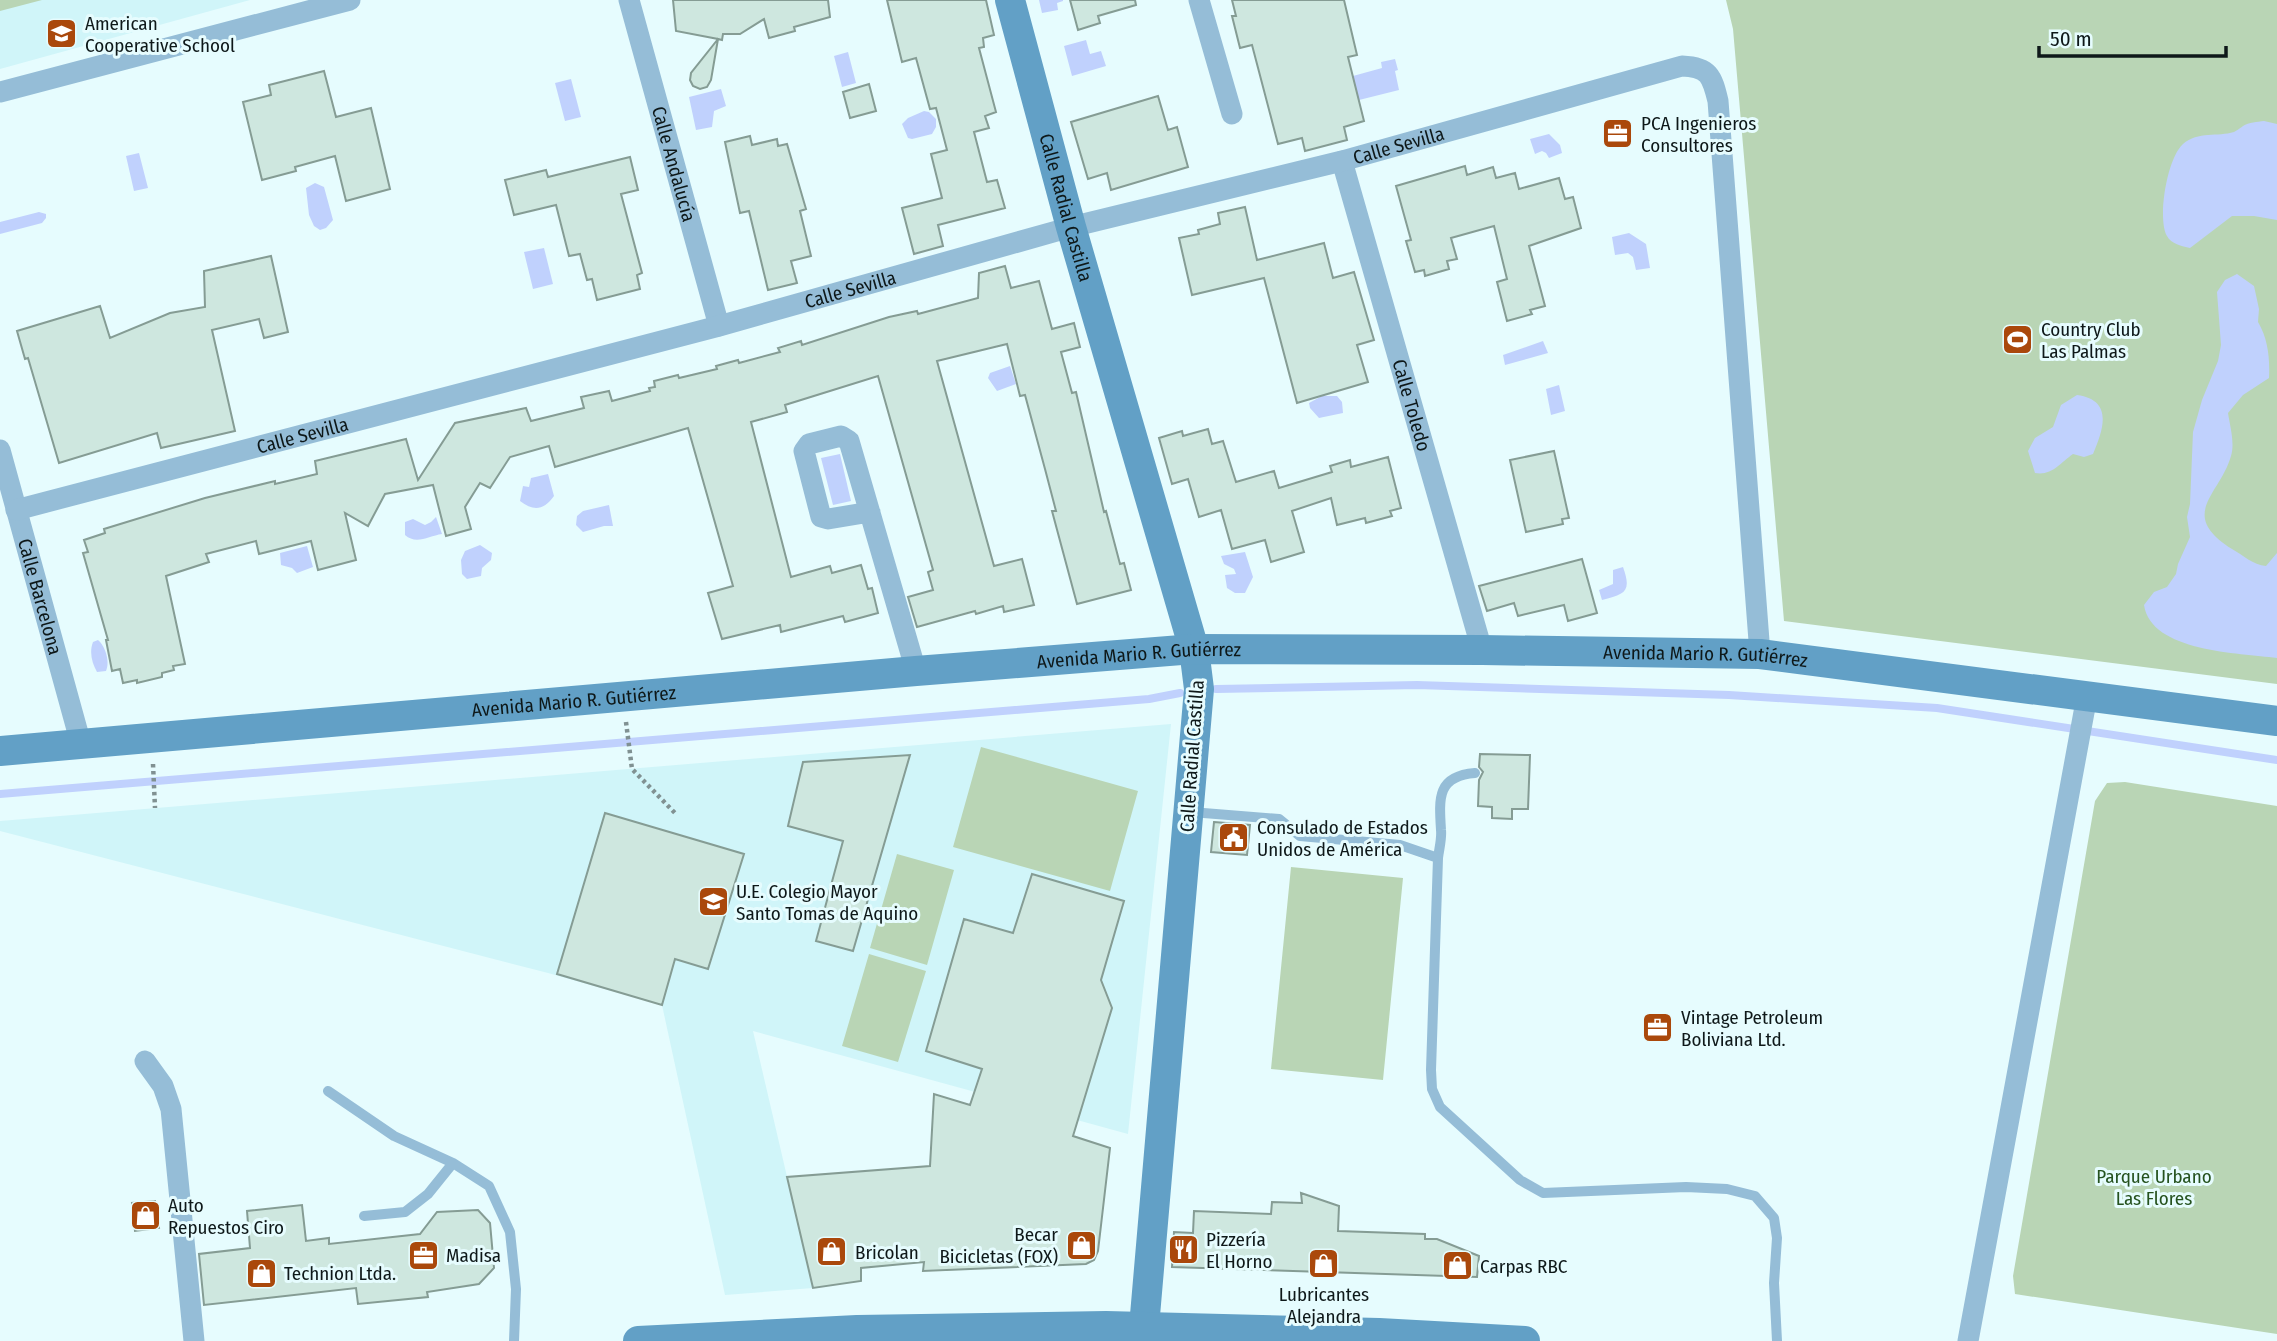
<svg xmlns="http://www.w3.org/2000/svg" width="2277" height="1341" font-family="'Fira Sans Condensed',sans-serif">
<style>
.built{fill:#d0f5f9}
.green{fill:#b9d5b5}
.water{fill:#c0d1fd}
.lines{fill:none;stroke-linecap:round;stroke-linejoin:round}
.stream{stroke:#c0d1fd;stroke-width:8}
.building{fill:#cee7df;stroke:#859c94;stroke-width:2}
.path{stroke:#809192;stroke-width:4.5;stroke-dasharray:3.5 3.5;stroke-linecap:butt}
.lane{stroke:#95bdd7;stroke-width:10}
.street{stroke:#95bdd7;stroke-width:21}
.secondary{stroke:#62a0c6;stroke-width:30}
.labels{text-anchor:middle;dominant-baseline:central;stroke-width:6;stroke-linejoin:round;paint-order:stroke}
.poi-label{font-size:19px;fill:#0e1819;stroke:#e6fcfe;text-anchor:start}
.street-label{font-size:19px;fill:#0e1819;stroke:#e6fcfe}
.park-label{font-size:19px;fill:#25521e;stroke:#e6fcfe}
</style>
<rect width="100%" height="100%" fill="#e6fcfe"/>
<path class="built" d="M0,0H250L0,69Z
M1171,724L1128,1134L753,1031L813,1288L725,1295L662,1005L548,973L0,831V821Z"/>
<path class="green" d="M0,0H42L0,11Z
M1726,0H2277V684L1784,621L1733,29Z
M981,747L1138,791L1110,891L953,847Z
M2125,782L2277,806V1334L2015,1294L2013,1276L2095,801L2107,783Z
M897,854L954,870L927,965L870,948Z
M1291,867L1403,878L1383,1080L1271,1069Z
M869,954L926,971L898,1062L842,1046Z"/>
<path class="water" d="M1039,0H1063V1L1057,3L1058,10L1042,13Z
M1086,40L1090,54L1101,51L1106,66L1072,76L1064,46Z
M848,52L856,83L842,87L834,56Z
M1395,59L1398,70L1395,71L1399,90L1359,100L1353,76L1382,68L1381,62Z
M571,79L581,117L565,121L555,83Z
M721,89L726,106L714,111L712,127L696,130L689,97Z
M924,111L929,112L936,119V127L932,134L912,139L908,138L902,124L908,118Z
M2264,121L2277,124V220L2254,216H2232L2190,248C2182,246 2171,244 2167,236C2157,219 2167,158 2183,144C2198,131 2218,137 2234,132C2236,131 2242,127 2243,126C2249,122 2257,122 2264,121Z
M1549,134L1560,145L1562,153L1549,158L1546,153L1542,151L1535,154L1530,139Z
M139,153L148,188L134,191L126,156Z
M315,183L324,187L333,220L326,228L320,230L314,226L309,215L306,188Z
M39,212L46,214V218L42,223L0,234V222Z
M1629,233L1646,244L1650,268L1636,270L1633,257L1628,253L1615,255L1612,237Z
M544,248L553,284L533,289L524,252Z
M2237,274L2254,286L2259,309L2258,322C2268,339 2270,358 2269,378L2243,395L2228,413C2230,426 2235,443 2231,456C2220,495 2177,514 2232,549C2243,555 2253,565 2266,566L2277,553V658C2239,653 2151,652 2144,605L2154,592L2167,587L2176,574L2178,564L2190,537L2187,517L2190,504L2193,432L2202,400L2218,361L2221,345L2217,292L2225,280Z
M1543,341L1548,353L1505,365L1503,355Z
M1010,366L1016,384L997,391L988,378L990,373Z
M1559,385L1565,411L1551,415L1546,389Z
M2077,395C2113,400 2104,428 2093,454L2084,457L2073,454C2060,463 2052,476 2035,473L2028,451L2035,438L2053,427L2061,405Z
M1322,396H1337L1342,402L1343,413L1319,418L1310,408L1309,403Z
M840,454L851,501L833,505L821,458Z
M548,474L554,496C544,510 534,512 520,501L523,486L529,487L531,478Z
M609,505L613,526H604L583,532L576,525L577,516L583,511Z
M436,517L442,534C429,536 416,545 405,535V522L413,519L425,525L431,522Z
M480,545L492,553L491,560L482,568L481,576L467,579L462,574L461,560L465,551Z
M307,546L313,567L297,573L292,568L281,565L280,553Z
M1245,552L1253,577L1245,593H1235L1227,588L1225,575L1236,574L1234,569L1224,564L1221,556Z
M1623,567C1632,592 1625,594 1602,600L1599,590L1613,584V570Z
M98,640C106,647 110,662 106,671L97,672C92,663 89,652 93,642Z"/>
<g class="lines">
<path class="stream" d="M1216,689L1417,685L1729,695L1937,708L2277,760
M0,794L1149,699L1180,693"/>
</g>
<path class="building" d="M673,0H828L830,17L794,27L795,31L769,38L764,19L740,34H723L722,40L718,39L711,80L707,87L700,89L693,86L690,80L691,73L718,39L676,31Z
M887,0H986L994,35L983,38L984,47L979,48L996,112L985,116L989,128L974,132L987,182L997,180L1005,208L938,225L943,246L914,254L902,208L942,198L931,154L947,150L936,108L930,109L916,58L902,62Z
M1070,0H1135L1136,5L1098,16L1100,23L1078,30Z
M1232,0H1344L1357,55L1348,57L1364,121L1344,127L1347,140L1305,151L1302,138L1278,144L1252,45L1240,48L1232,16H1236Z
M324,71L336,117L371,108L390,189L346,201L335,156L295,167L296,171L262,180L243,102L271,95L269,85Z
M869,84L876,111L850,118L843,92Z
M1158,96L1168,130L1177,127L1188,167L1111,190L1107,173L1088,179L1071,122Z
M750,136L752,145L777,139L778,146L787,144L806,209L800,211L811,256L791,261L797,283L768,290L749,211L740,213L725,142Z
M630,157L638,190L621,194L642,273L637,275L640,289L597,300L592,279L587,280L580,254L569,256L556,205L514,215L505,180L546,170L548,177Z
M1465,166L1467,175L1493,167L1496,178L1515,173L1519,189L1559,178L1565,199L1573,197L1581,228L1529,246L1545,306L1530,310L1532,314L1507,321L1497,282L1507,279L1494,226L1451,238L1457,259L1447,261L1449,269L1425,276L1424,270L1415,272L1406,241L1411,240L1396,186Z
M1245,207L1257,260L1324,243L1333,278L1354,272L1374,340L1357,345L1368,382L1297,403L1264,278L1192,295L1179,238L1199,234L1198,230L1220,224L1218,213Z
M271,256L288,332L264,338L259,319L212,330L235,431L161,448L157,433L59,463L28,358L25,359L17,331L100,306L110,338L170,313L205,307L204,271Z
M1005,266L1011,288L1039,281L1052,329L1074,323L1080,347L1061,352L1072,393L1076,392L1104,512L1106,511L1120,564L1124,563L1131,590L1077,604L1052,511H1056L1045,469L1025,395L1020,396L1007,344L937,361L994,566L1022,559L1034,605L1004,612L1003,606L976,614L975,611L917,627L908,597L933,590L928,572L933,570L878,376L785,405L787,412L751,422L791,577L830,566L832,573L861,565L868,589L872,588L878,613L845,622L843,616L781,632L780,625L722,639L708,593L733,586L688,428L555,467L549,446L510,457L490,488L480,483L465,507L471,529L446,536L433,485L385,494L368,526L345,513L356,560L318,570L311,541L259,554L256,541L206,554L209,562L166,576L185,664L173,666L174,670L162,673V677L137,683V680L123,683L120,669L112,671L106,640H108L83,553L88,552L84,540L105,533L104,529L205,498L275,481V484L317,474L315,461L406,439L418,480L455,423L526,408L531,421L584,408L581,397L609,391L612,401L650,391L649,388L655,387L654,381L678,375L679,378L717,369L716,366L738,360L739,363L780,352L778,348L801,341L802,345L889,317L917,311L918,314L978,298L979,273Z
M1208,429L1212,444L1223,441L1236,482L1274,471L1279,488L1332,472L1330,466L1350,460L1351,467L1388,457L1401,508L1390,511L1392,516L1366,523L1365,518L1337,525L1331,498L1292,511L1304,552L1271,562L1265,540L1232,549L1221,510L1199,517L1188,479L1172,484L1159,438L1182,431L1183,436Z
M1554,451L1569,518L1562,519L1563,524L1526,532L1510,460Z
M1582,559L1597,613L1568,621L1564,605L1518,616L1514,603L1487,611L1479,586Z
M1480,754L1530,755L1528,809H1512V819L1492,818V807L1478,806L1479,780L1483,772L1479,767Z
M910,755L853,951L816,941L843,841L788,826L803,762Z
M605,813L744,854L708,969L675,959L662,1005L557,974Z
M1214,822L1250,825L1247,855L1211,852Z
M1032,874L1124,901L1101,980L1112,1008L1073,1136L1110,1148L1098,1251L1094,1260L1086,1264L923,1271L924,1262L861,1268V1281L813,1288L787,1177L930,1166L934,1094L970,1105L982,1069L926,1051L964,919L1013,933Z
M1301,1193L1339,1206L1338,1231L1425,1234V1239H1437L1479,1256L1477,1277L1172,1267L1174,1232L1193,1233L1194,1211L1271,1214L1272,1202L1302,1203Z
M155,1201L159,1228L135,1231L132,1203Z
M302,1205L306,1241L329,1238V1244L420,1234L437,1212L478,1210L490,1223L494,1268L479,1284L427,1292L428,1297L358,1304L356,1288L204,1305L199,1254L250,1248L247,1211Z"/>
<g class="lines">
<path class="path" d="M626,722L632,769L675,813
M153,764L155,808"/>
<path class="lane" d="M1475,773C1437,776 1439,798 1441,830C1442,839 1439,849 1438,858L1431,1070L1432,1089L1440,1107L1520,1180L1543,1193L1686,1187L1727,1189L1755,1196L1774,1218L1777,1238L1774,1283L1777,1341
M1191,812L1279,819L1300,836L1400,845L1438,858
M328,1091L394,1136L453,1163L489,1186L510,1232L516,1289L514,1341
M364,1216L405,1212L428,1194L453,1163"/>
<g class="street">
<path id="s1" d="M629,0L719,326"/>
<path d="M1199,0L1232,114"/>
<path d="M0,92L350,0"/>
<path id="s2" d="M1342,161L1482,650"/>
<path id="s3" d="M0,450L81,744"/>
<path id="s4" d="M16,510L719,326L1071,227L1342,161L1682,66C1709,67 1712,76 1718,101L1760,654"/>
<path d="M870,512L828,519L821,517L804,451L809,444L841,436L849,441L916,671"/>
<path d="M145,1061L163,1086L171,1109L194,1341"/>
<path d="M1968,1341L2087,696"/>
</g>
<g class="secondary">
<path id="s5" d="M1010,0L1071,227L1194,649L1199,689L1144,1327L1129,1341"/>
<path id="s6" d="M0,751L916,671L1194,649L1482,650L1760,654L2277,721"/>
<path d="M638,1341L857,1330L1106,1326L1379,1333L1525,1341"/>
</g>
</g>
<defs>
<symbol id="school-square" viewBox="-11 -11 22 22"><rect x="-9" y="-9" width="18" height="18" rx="4" fill="#aa480b" stroke="#e6fcfe"/><path d="M0-5L7-2L0 1L-7-2ZM-4 1L0 2.5L4 1V4Q0 6-4 4Z" fill="#fff"/></symbol>
<symbol id="office-square" viewBox="-11 -11 22 22"><rect x="-9" y="-9" width="18" height="18" rx="4" fill="#aa480b" stroke="#e6fcfe"/><path d="M-6-3h4V-5.5h4V-3h4V5H-6ZM-1-4.5V-3h2v-1.5ZM-6 0V1H6V0Z" fill="#fff"/></symbol>
<symbol id="stadium-square" viewBox="-11 -11 22 22"><rect x="-9" y="-9" width="18" height="18" rx="4" fill="#aa480b" stroke="#e6fcfe"/><path d="M0-5a6.5 5 0 1 0 0 10a6.5 5 0 1 0 0-10ZM-3.5-1.8h7v3.6h-7Z" fill="#fff"/></symbol>
<symbol id="civic-square" viewBox="-11 -11 22 22"><rect x="-9" y="-9" width="18" height="18" rx="4" fill="#aa480b" stroke="#e6fcfe"/><path d="M-.6-6.5H3V-4.5H.6V-3L4-1V1h2V6H-6V1h2V-1L-.6-3ZM-1.2 2.5V6h2.4V2.5Z" fill="#fff"/></symbol>
<symbol id="shop-square" viewBox="-11 -11 22 22"><rect x="-9" y="-9" width="18" height="18" rx="4" fill="#aa480b" stroke="#e6fcfe"/><path d="M-5-2.5h2.3a2.7 3.5 0 0 1 5.4 0H5L5.5 6h-11ZM-1.5-2.5h3a1.5 2.3 0 0 0-3 0Z" fill="#fff"/></symbol>
<symbol id="restaurant-square" viewBox="-11 -11 22 22"><rect x="-9" y="-9" width="18" height="18" rx="4" fill="#aa480b" stroke="#e6fcfe"/><path d="M-5-6h1v4h1v-4h1v4h1v-4h1v5L-1.5 .5V6h-2V.5L-5-1ZM5-6V6H3V1.5H1.5Q1.5-4 5-6Z" fill="#fff"/></symbol>
</defs>
<g fill-rule="evenodd">
<use href="#school-square" x="44" y="16" width="35" height="35"/>
<use href="#office-square" x="1600" y="116" width="35" height="35"/>
<use href="#stadium-square" x="2000" y="322" width="35" height="35"/>
<use href="#civic-square" x="1216" y="820" width="35" height="35"/>
<use href="#school-square" x="696" y="884" width="35" height="35"/>
<use href="#office-square" x="1640" y="1010" width="35" height="35"/>
<use href="#shop-square" x="128" y="1198" width="35" height="35"/>
<use href="#shop-square" x="1064" y="1228" width="35" height="35"/>
<use href="#restaurant-square" x="1166" y="1232" width="35" height="35"/>
<use href="#shop-square" x="814" y="1234" width="35" height="35"/>
<use href="#office-square" x="406" y="1238" width="35" height="35"/>
<use href="#shop-square" x="1306" y="1246" width="35" height="35"/>
<use href="#shop-square" x="1440" y="1248" width="35" height="35"/>
<use href="#shop-square" x="244" y="1256" width="35" height="35"/>
</g>
<g class="labels">
<g class="poi-label">
<text x="85" y="23">American<tspan x="85" dy="22">Cooperative School</tspan></text>
<text x="1641" y="123">PCA Ingenieros<tspan x="1641" dy="22">Consultores</tspan></text>
<text x="2041" y="329">Country Club<tspan x="2041" dy="22">Las Palmas</tspan></text>
<text x="1257" y="827">Consulado de Estados<tspan x="1257" dy="22">Unidos de América</tspan></text>
<text x="736" y="891">U.E. Colegio Mayor<tspan x="736" dy="22">Santo Tomas de Aquino</tspan></text>
<text x="1681" y="1017">Vintage Petroleum<tspan x="1681" dy="22">Boliviana Ltd.</tspan></text>
<text x="168" y="1205">Auto<tspan x="168" dy="22">Repuestos Ciro</tspan></text>
<text x="1058" y="1234" text-anchor="end">Becar<tspan x="1058" dy="22">Bicicletas (FOX)</tspan></text>
<text x="1206" y="1239">Pizzería<tspan x="1206" dy="22">El Horno</tspan></text>
<text x="855" y="1252">Bricolan</text>
<text x="446" y="1255">Madisa</text>
<text x="1480" y="1266">Carpas RBC</text>
<text x="284" y="1273">Technion Ltda.</text>
<text x="1324" y="1294" text-anchor="middle">Lubricantes<tspan x="1324" dy="22">Alejandra</tspan></text>
</g>
<g class="street-label">
<text stroke="none"><textPath href="#s4" startOffset="1430">Calle Sevilla</textPath></text>
<text stroke="none"><textPath href="#s1" startOffset="170">Calle Andalucía</textPath></text>
<text stroke="none"><textPath href="#s5" startOffset="215">Calle Radial Castilla</textPath></text>
<text stroke="none"><textPath href="#s4" startOffset="863">Calle Sevilla</textPath></text>
<text stroke="none"><textPath href="#s2" startOffset="254">Calle Toledo</textPath></text>
<text stroke="none"><textPath href="#s4" startOffset="296">Calle Sevilla</textPath></text>
<text stroke="none"><textPath href="#s3" startOffset="152">Calle Barcelona</textPath></text>
<text stroke="none"><textPath href="#s6" startOffset="1143">Avenida Mario R. Gutiérrez</textPath></text>
<text stroke="none"><textPath href="#s6" startOffset="1710">Avenida Mario R. Gutiérrez</textPath></text>
<text stroke="none"><textPath href="#s6" startOffset="576">Avenida Mario R. Gutiérrez</textPath></text>
<text transform="translate(1192 756) rotate(-86)">Calle Radial Castilla</text>
</g>
<g class="park-label">
<text x="2154" y="1176">Parque Urbano<tspan x="2154" dy="22">Las Flores</tspan></text>
</g>
</g>
<path d="M2039 46v10h187v-10" fill="none" stroke="#0e1819" stroke-width="3.5"/>
<text x="2050" y="46" font-size="21" fill="#0e1819" stroke="#e6fcfe" stroke-width="5" paint-order="stroke">50 m</text>
</svg>
